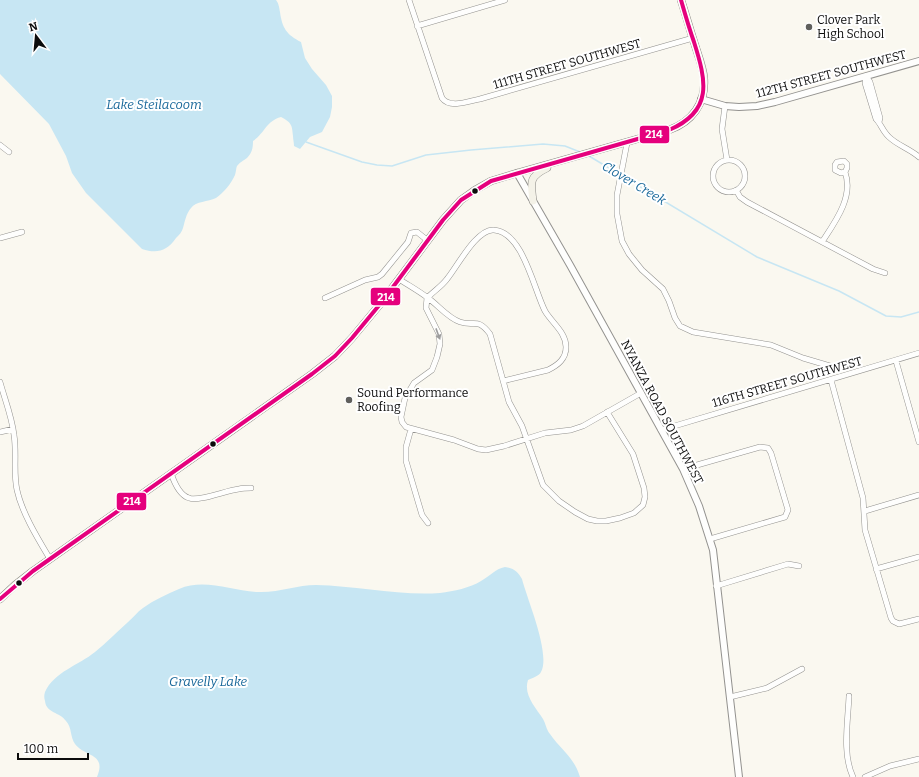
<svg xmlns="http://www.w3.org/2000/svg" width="919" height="777" font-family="Bitter,serif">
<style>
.water{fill:#c7e6f3}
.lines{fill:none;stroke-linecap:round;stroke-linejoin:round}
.stream{stroke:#c7e6f3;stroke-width:1.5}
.minor-casing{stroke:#93928f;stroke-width:6}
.tertiary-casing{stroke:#93928f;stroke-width:8}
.secondary-casing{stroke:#8a8985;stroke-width:8}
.minor{stroke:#fefefd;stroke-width:5}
.tertiary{stroke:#fefefd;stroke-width:6}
.secondary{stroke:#f4f2e8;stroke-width:7}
.bus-1-casing{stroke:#fff;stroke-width:7}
.bus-1{stroke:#e5007d;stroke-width:4}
.oneway{fill:#9d9d9d}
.poi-dot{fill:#5f5f5c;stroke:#fff;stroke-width:1.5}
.bus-dot{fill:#0c0c0c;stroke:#fff;stroke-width:1.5}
.labels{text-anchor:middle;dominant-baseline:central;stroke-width:4;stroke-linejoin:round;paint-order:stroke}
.poi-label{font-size:12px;fill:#0c0c0c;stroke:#fff;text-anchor:start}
.street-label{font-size:12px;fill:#0c0c0c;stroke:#fff}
.water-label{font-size:13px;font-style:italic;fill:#19689a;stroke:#fff}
.line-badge{stroke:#fff;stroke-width:1.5}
.badge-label{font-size:11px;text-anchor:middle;font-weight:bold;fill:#fff}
</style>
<rect width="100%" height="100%" fill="#faf8f0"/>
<path class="water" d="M0,0H276C279,4 279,7 280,12C282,28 287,35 301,42L305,58L312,69L326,85L332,96V107L330,117L322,132L310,137L300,149L294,146C294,143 293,139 293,136C292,125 292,123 281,117C266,121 265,133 253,141C253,148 252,153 247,158C243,161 240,162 237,166C236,168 236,172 235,175C231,184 224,192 216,198C208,202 196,201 191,208C186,214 185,221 183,228C182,232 179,235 176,238C167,251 157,254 142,249L86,193L72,173L66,156L49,124L0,74Z
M505,567C514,568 518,572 522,579C527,599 551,654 541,672C539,676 532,678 528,680C523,695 536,708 543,719C546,724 546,729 550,734C561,750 574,757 580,777H97C107,753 85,757 75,744C70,737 72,727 66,721C60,712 46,713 45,701C44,698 44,695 45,692C54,672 79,665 95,652C106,643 117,632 127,623C133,618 137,612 143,608C154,600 167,594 179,589C205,578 231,591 258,592C278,593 297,585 316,585C357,586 400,596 440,593C454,591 470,588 481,581C490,576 495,569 505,567Z"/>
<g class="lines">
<path class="stream" d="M306,142L362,162L377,165L392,166L426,155L471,150L543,144L565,146L580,152
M589,156L757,257L839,291L886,316L901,317L919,312"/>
<defs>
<path id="minor" d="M409,0L442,98C450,109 469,101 480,99L693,38
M417,26L505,0
M866,76L865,83L876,119C881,124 883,132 889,137C897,145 910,149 919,157
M866,76L870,82L880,118L879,122
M725,106L722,129L727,160
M627,143L617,195V214L622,241L629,254L642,270L663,289L669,301L675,318L680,326L693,332L771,345L803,358L830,366L842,367
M0,145L9,152
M713 176a16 16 0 1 1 32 0a16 16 0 1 1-32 0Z
M736,190L740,197L747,202L873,269L885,273
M0,238L22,232
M822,242C835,222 854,197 845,172L847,168V164L844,161L837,162L835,165V170L841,173L845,172
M399,279C408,285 419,291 428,298C438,305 448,318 460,322C475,327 477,317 490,334L509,402L522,426L543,485L559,501L575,512L588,519L597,521H606L620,518L634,513L643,505L645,497L644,488L633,454L607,412
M325,298L365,280L378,277L382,274L408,242L411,233L417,232L427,240
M896,361L919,442
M831,380L863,498L865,530L891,618L893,621L899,624L919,619
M503,381L548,370C558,365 566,359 566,347C566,332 552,323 545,311C534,290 523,232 494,230C477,228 457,267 447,279C442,286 434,291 427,298L426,308L439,334L440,344L437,357L432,370L414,383L405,398L401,417L402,422L406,427L454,440L478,449L486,450L504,446L545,433L571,430L583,426L641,393
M0,382C5,400 12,417 14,435C17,454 13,472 17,490C22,513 38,539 50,559
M411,429L406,447V461L422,515L428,523
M661,430L919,353
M0,432L13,429
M683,469L760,447L768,448L771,453L788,510L785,517L710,539
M171,473C174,482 179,495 189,498C199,502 227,490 239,489C243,488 247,488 251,488
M865,511L919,495
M876,569L919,557
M716,586L788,564L799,566
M849,696C848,721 842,754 853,777
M730,697L767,688L802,669
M865,777L890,766L919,759"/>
<path id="tertiary" d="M701,99L725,106L739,107L757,106L775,102L919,61
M517,173L570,265L683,469L699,506L713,550L739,777"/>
<path id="secondary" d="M533,201C531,183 528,177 547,168
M0,599L15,585L33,571L312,374L335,356L352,338L381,303L443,220L461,200L475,190L491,181L517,173L669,130C692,122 706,103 704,78C703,67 698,55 695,45C690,30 686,15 681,0"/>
</defs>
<use href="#minor" class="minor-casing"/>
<use href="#tertiary" class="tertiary-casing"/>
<use href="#secondary" class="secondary-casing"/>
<use href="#minor" class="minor"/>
<use href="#tertiary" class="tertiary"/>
<use href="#secondary" class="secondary"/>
<defs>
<path id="bus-1" d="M0,599L33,571L312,374L335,356L352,338L381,303L443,220L461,200L491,181L669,130C714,111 706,80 694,42C689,28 685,14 681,0"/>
</defs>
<use href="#bus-1" class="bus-1-casing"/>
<use href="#bus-1" class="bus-1"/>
</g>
<defs><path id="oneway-solid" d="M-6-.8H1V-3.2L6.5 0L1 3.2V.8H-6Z"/></defs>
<use class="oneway" href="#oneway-solid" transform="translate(438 334) rotate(70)"/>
<g class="poi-dot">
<circle cx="809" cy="27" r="4"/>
<circle cx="349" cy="400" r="4"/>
</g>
<g class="bus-dot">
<circle cx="475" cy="191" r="3.5"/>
<circle cx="213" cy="444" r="3.5"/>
<circle cx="19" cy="583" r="3.5"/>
</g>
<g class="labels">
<g class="poi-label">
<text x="817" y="20">Clover Park<tspan x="817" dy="14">High School</tspan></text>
<text x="357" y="393">Sound Performance<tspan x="357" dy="14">Roofing</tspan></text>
</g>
<g class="street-label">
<text transform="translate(567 64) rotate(-16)">111TH STREET SOUTHWEST</text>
<text transform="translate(831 74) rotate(-15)">112TH STREET SOUTHWEST</text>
<text transform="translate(787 382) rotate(-16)">116TH STREET SOUTHWEST</text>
<text transform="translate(662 412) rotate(62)">NYANZA ROAD SOUTHWEST</text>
</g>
<g class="water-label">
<text x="154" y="104">Lake Steilacoom</text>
<text transform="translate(634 183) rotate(31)">Clover Creek</text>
<text x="208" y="681">Gravelly Lake</text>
</g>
</g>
<g class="line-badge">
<rect x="639" y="125" width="31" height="19" rx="4" fill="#e5007d"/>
<rect x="370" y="287" width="31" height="19" rx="4" fill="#e5007d"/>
<rect x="116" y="492" width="31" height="19" rx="4" fill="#e5007d"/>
</g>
<g class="badge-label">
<text x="654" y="138">214</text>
<text x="386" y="301">214</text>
<text x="132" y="505">214</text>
</g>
<g transform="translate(36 36) rotate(344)" stroke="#ffffff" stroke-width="3" paint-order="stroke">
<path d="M0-3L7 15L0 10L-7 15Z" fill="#0c0c0c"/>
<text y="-6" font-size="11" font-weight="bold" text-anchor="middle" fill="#0c0c0c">N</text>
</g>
<path d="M18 753v6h70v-6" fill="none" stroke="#0c0c0c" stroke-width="2"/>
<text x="24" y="753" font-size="12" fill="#0c0c0c" stroke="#ffffff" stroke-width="3" paint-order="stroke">100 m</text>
</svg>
